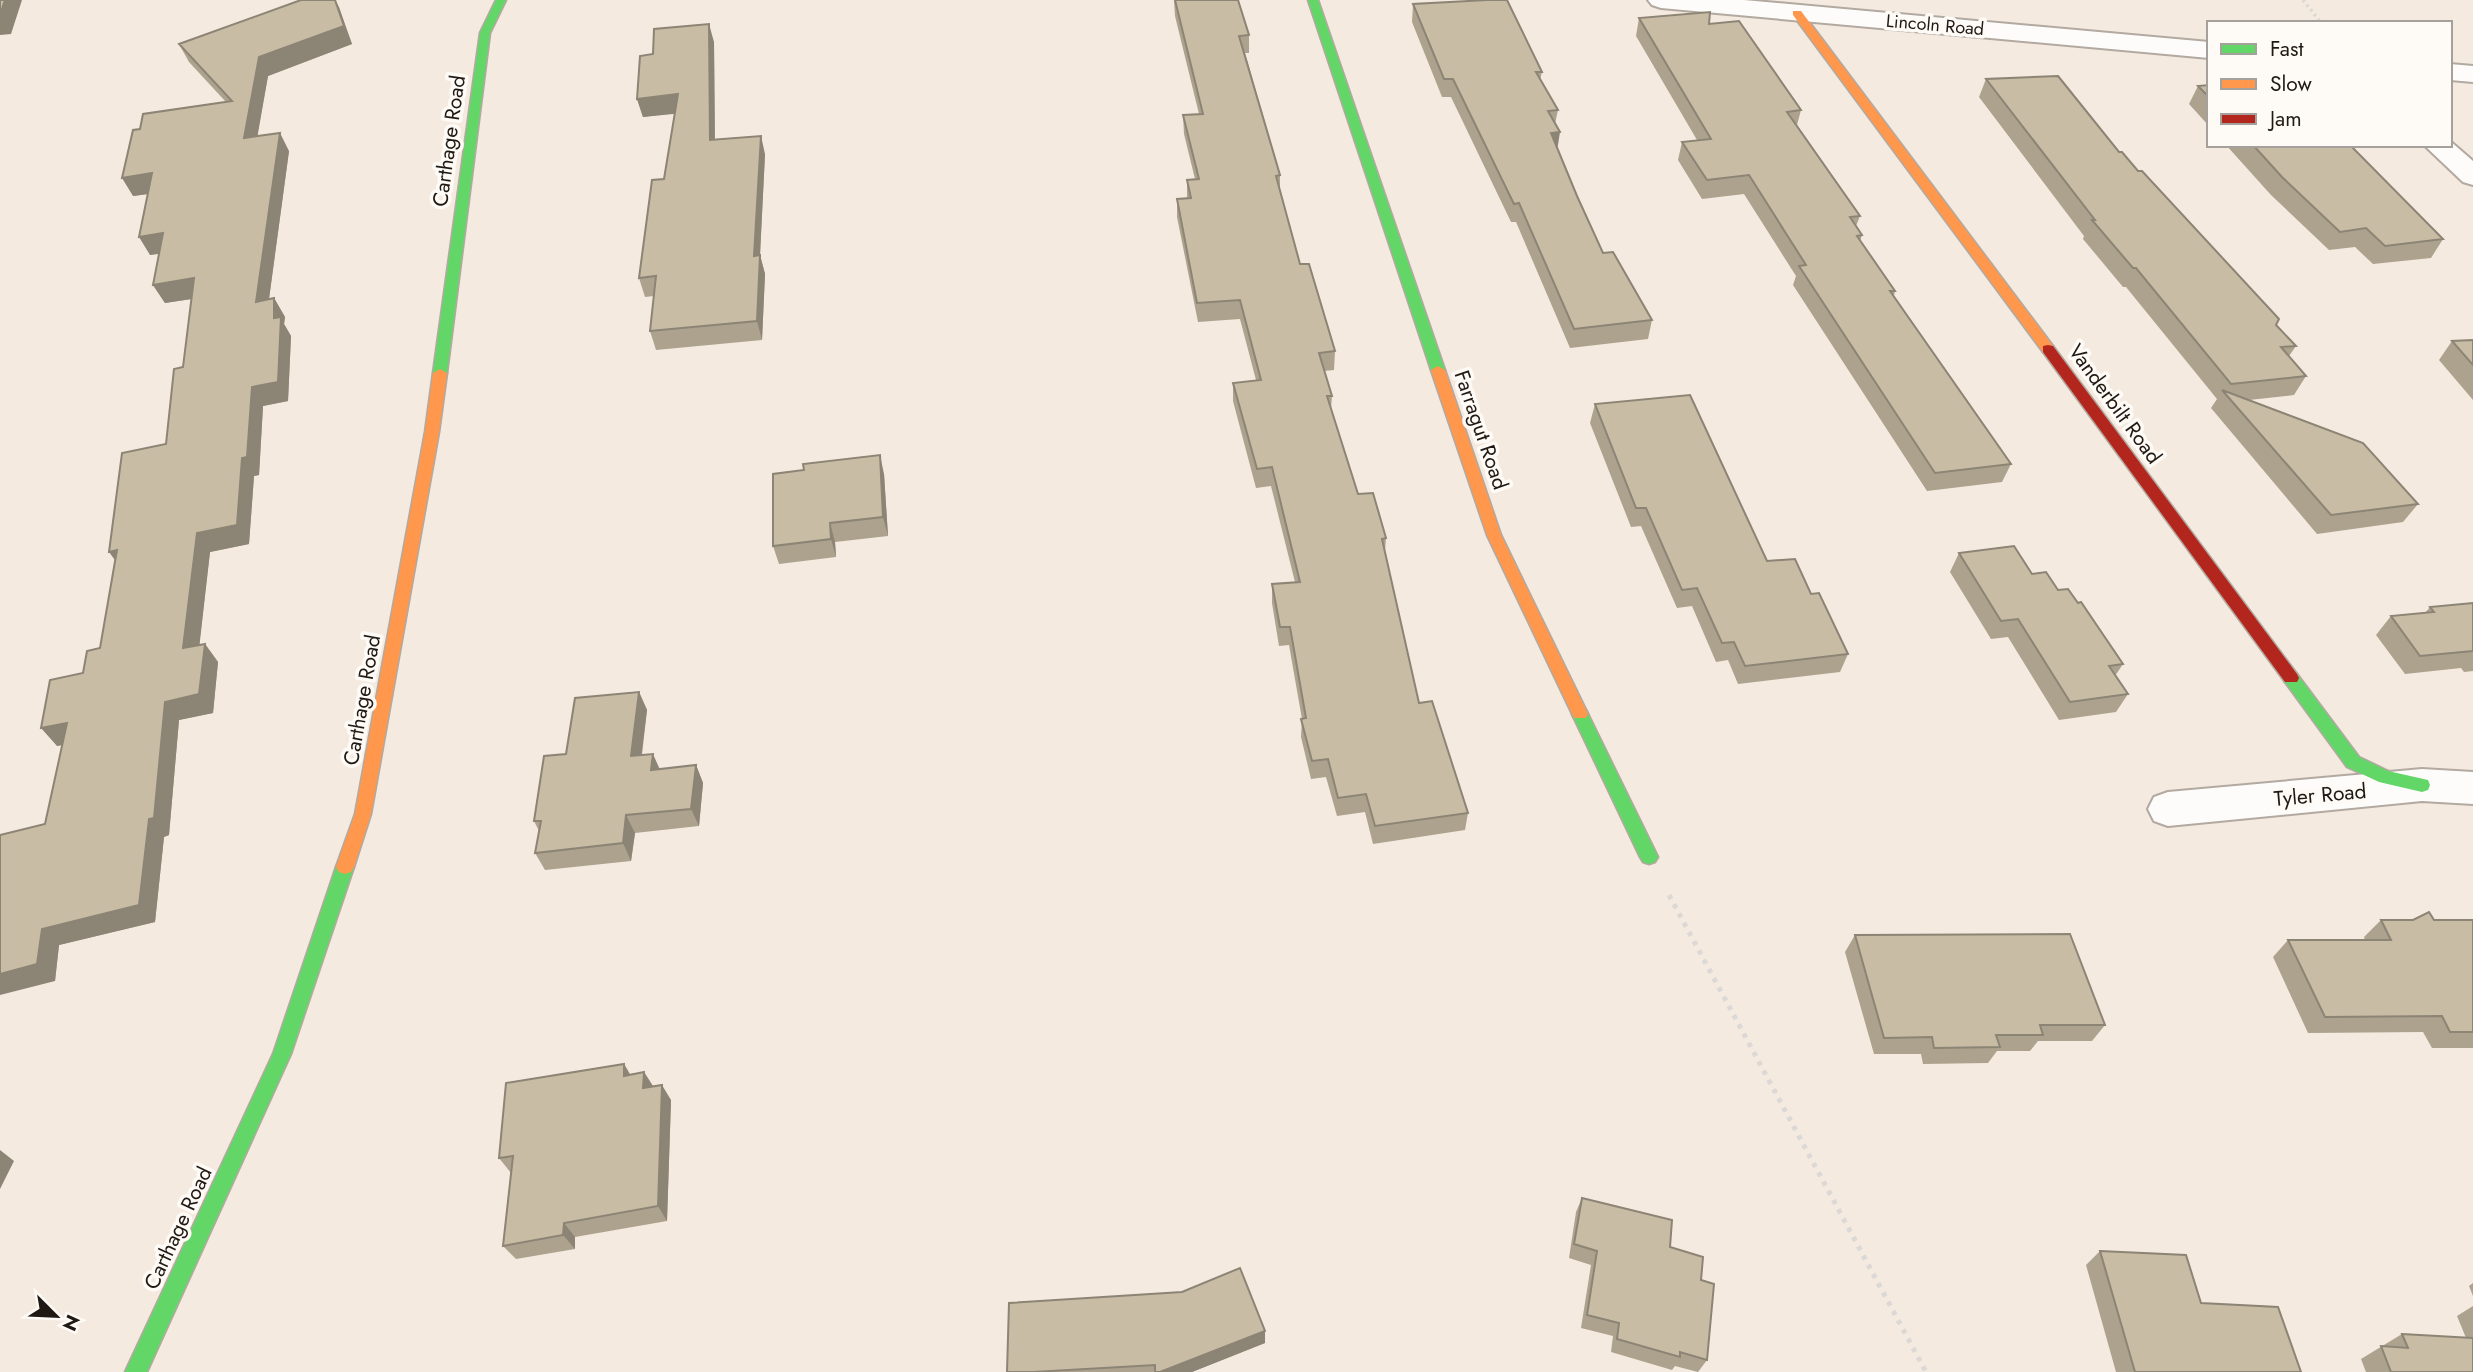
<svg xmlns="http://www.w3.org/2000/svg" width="2473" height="1372" font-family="Jost,sans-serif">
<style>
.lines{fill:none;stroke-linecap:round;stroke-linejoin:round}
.street-casing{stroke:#b2a9a1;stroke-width:4}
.fast-casing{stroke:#b2a9a1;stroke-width:3}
.slow-casing{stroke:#b2a9a1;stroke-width:3}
.jam-casing{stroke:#b2a9a1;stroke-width:3}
.path-far1{stroke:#dcd8d6;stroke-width:3.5;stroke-dasharray:2.5 3.5;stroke-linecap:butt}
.path{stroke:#dcd8d6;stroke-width:5;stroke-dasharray:4.5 6;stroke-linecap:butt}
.street{fill:#fefcfa;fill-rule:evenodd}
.fast{fill:#63d668;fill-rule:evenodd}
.slow{fill:#ff974d;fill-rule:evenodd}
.jam{fill:#b3261e;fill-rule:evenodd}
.wall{fill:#aca28e}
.shaded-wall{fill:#8c8474}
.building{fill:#c8bca5;stroke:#8c8474;stroke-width:2}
.labels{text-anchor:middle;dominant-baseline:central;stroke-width:7;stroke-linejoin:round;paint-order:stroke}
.far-street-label{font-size:18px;fill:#201913;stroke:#fefaf6}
.street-label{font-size:21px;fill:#201913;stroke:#fefaf6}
</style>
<rect width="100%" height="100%" fill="#f5eadf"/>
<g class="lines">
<defs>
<path id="street" d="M1648,0H1744L2209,42V58L1661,8L1652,5Z
M2450,64L2473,66V82L2450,80Z
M2450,141L2473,161V185L2463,182L2424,145H2450Z
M2422,769L2473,772V804L2422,801L2168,826L2154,821L2148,809L2154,797L2168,792Z"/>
<path id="fast" d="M496,0H506L490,33L447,373L440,377L433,373L480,33Z
M1308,0H1318L1445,370L1443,373L1438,374L1431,370Z
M2291,672L2297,674L2359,757L2388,771L2428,780L2430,785L2428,790L2422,792L2379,782L2347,767L2285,682L2283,678L2285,674Z
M1580,708L1586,710L1588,714L1658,857L1655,862L1649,864L1643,862L1640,857L1572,714L1574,710Z
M345,860L351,862L354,867L291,1054L147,1372H125L273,1054L336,867L339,862Z"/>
<path id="slow" d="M1793,11H1801L2053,346V352H2043L1793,15Z
M1438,366L1445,370L1501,535L1588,714L1586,718H1574L1487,535L1431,370Z
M440,369L447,373L439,432L371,814L354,867L351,872L345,874L339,872L336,867L355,814L425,432L433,373Z"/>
<path id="jam" d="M2048,345L2053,346L2297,674L2299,678L2297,682H2285L2043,352V346Z"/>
</defs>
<use href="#street" class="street-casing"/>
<use href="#fast" class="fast-casing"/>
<use href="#slow" class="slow-casing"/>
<use href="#jam" class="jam-casing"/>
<path class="path-far1" d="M2303,0L2321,23"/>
<path class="path" d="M1669,895L1926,1372"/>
<use href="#street" class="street"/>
<use href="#fast" class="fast"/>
<use href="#slow" class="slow"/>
<use href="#jam" class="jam"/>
</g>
<path class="wall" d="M301,0H335L352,44L268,76L257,136L289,151L269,299L274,298L285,317L284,324L291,336L288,401L263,406L259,475L254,476L249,544L210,552L199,645L205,644L218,662L213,713L179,720L169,835L164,837L155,922L59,945L55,981L45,824L62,745L57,746L83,673L100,648L166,444L183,367L191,299L165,303L153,285L159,254L150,255L148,194L133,196L226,102L189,62L179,44Z
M1174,0L1249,35V53H1245L1280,175V191L1300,264L1335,351L1334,370L1324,371L1332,396L1331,409L1358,494L1386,538L1385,551L1419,703L1468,813L1465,830L1373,844L1365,812L1337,816L1326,777L1311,779L1301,737L1302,719L1289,645L1279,646L1272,603V584L1295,582L1271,486L1256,488L1233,401V383L1256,380L1240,319L1198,322L1177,217V199L1187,198V180L1195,179L1184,134L1183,115L1199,114L1175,16Z
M1413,4L1542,72L1540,80L1558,110L1555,124L1557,148L1577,196L1603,253L1652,320L1648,339L1570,348L1516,222H1511L1451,97H1442L1412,22Z
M1639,18L1709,24L1801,110L1797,125L1860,216L1856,226L1862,235L1860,241L1895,291L1894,296L2011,464L2002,482L1927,491L1793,285L1796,276L1744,194L1702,199L1678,160L1682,142L1697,140L1636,36Z
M714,42L715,139L765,154L760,255L765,274L762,340L656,350L650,331L654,296L645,297L639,278L664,179L675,113L643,117L637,99L653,54Z
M1986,79L2119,152L2138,171L2296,346L2289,356L2306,376L2294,395L2249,400L2418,504L2403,522L2317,534L2211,408L2217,399L2126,287H2123L2083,239L2084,236L1979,97Z
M2209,85V126L2189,104L2198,86Z
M2226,145H2350L2443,239L2431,258L2373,264L2355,247L2329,250L2271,195Z
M2473,340V400L2439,360L2452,341Z
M1595,404L1767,561L1811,594L1848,654L1840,672L1738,684L1728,660L1716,662L1692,606L1677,608L1641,526L1631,527L1590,423Z
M884,474L888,536L835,542L836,557L779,564L773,546Z
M1959,553L2032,574L2058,590L2123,664L2115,676L2128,694L2116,712L2059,720L2008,637L1991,639L1950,572Z
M2473,603V671L2464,672L2461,668L2405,674L2376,635L2391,616L2425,613L2430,607Z
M639,692L647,710L642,755L659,769L696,765L703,783L699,826L635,833L631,861L545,870L535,853L539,831L534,821L566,754Z
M2381,920H2473V1048H2432L2423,1032L2308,1033L2273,957L2288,940H2365L2364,937Z
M1855,935L2105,1025L2092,1041H2038L2030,1051H1997L1988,1063L1923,1064L1921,1054H1874L1845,952Z
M624,1064L630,1074L644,1072L653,1086L671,1100L667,1221L575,1237V1249L516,1259L503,1246L511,1173L499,1158Z
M1582,1198L1670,1247L1701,1280L1707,1360L1698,1372L1675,1366L1672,1370L1611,1352L1613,1336L1581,1328L1591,1265L1569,1258L1576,1212Z
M2100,1251L2301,1372H2116L2086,1265Z
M2473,1283V1296L2469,1286Z
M2473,1306V1372H2366L2361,1359L2402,1334L2466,1338L2457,1316Z
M1265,1331V1343L1192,1372H1007Z"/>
<path class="shaded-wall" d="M5,0H22L11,34L0,35V15Z
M335,0L339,7L352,44L268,76L254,156L244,138L259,57Z
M709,24L714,42L715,158L710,140Z
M678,94L683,113L643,117L637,99Z
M1560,132L1557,151L1551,133Z
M280,133L289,151L266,321L256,302Z
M761,136L765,154L759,275L754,256Z
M152,173L163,192L133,196L122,178Z
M163,233L174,251L150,255L139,237Z
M760,255L765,274L762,340L757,321Z
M194,278L205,297L165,303L153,285Z
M274,298L285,317L284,324L291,336L288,401L263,406L259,475L254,476L249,544L210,552L197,667L183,648L197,533L242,458L252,387L274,318Z
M880,455L884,474L888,536L883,517Z
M830,523L835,542L836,557L831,539Z
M117,550L123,571L109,552Z
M205,644L218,662L213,713L179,720L169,835L164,837L155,922L59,945L55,981L0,995V974L42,929L149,819L165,702Z
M639,692L647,710L639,774L631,756Z
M67,723L82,741L57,746L41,728Z
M653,754L661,772L651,770Z
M696,765L703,783L699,826L691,809Z
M626,815L635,833L631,861L623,843Z
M624,1064L633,1080L624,1076Z
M644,1072L654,1088H643Z
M662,1085L671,1100L667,1221L658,1206Z
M0,1150L14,1161L0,1189Z
M564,1223L575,1237V1249L563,1235Z
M1265,1331V1343L1192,1372H1160Z"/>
<path class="building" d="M0,0H5L0,15Z
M301,0H335L344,26L259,57L244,138L280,133L256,302L274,298V318L281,317L278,382L252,387L247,457L242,458L237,525L197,533L183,648L205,644L199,694L165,702L154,818L149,819L139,905L42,929L37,964L0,974V835L45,824L67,723L41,728L50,680L83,673L87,651L100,648L117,550L109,552L122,453L166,444L174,369L183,367L194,278L153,285L163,233L139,237L152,173L122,178L133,130L140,129L143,114L232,101L179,44Z
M1175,0H1238L1249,35L1239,36L1280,175L1276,176L1300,264H1309L1335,351L1319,353L1332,396H1327L1358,494L1373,493L1386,538L1382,539L1419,703L1432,701L1468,813L1375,826L1366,794L1338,798L1328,759L1312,761L1301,719L1306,718L1290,627H1280L1272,584L1300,582L1272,467L1257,469L1233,383L1261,380L1240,300L1197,303L1177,199L1191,198L1187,180L1199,179L1183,115L1203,114Z
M1487,0H1507L1542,72H1536L1558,110L1548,111L1560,132L1551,133L1577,196L1603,253L1613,252L1652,320L1574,329L1519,203L1514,204L1453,79H1444L1413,4Z
M1710,12L1709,24L1739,21L1801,110L1787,112L1860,216L1850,217L1862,235L1857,236L1895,291H1890L2011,464L1935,473L1799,266L1806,265L1749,175L1707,180L1682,142L1711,139L1639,18Z
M709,24L710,140L761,136L754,256L760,255L757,321L650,331L656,276L639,278L652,180L664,179L678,94L637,99L640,56L653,54L654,29Z
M2058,76L2119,152H2122L2138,171H2142L2279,319L2276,325L2296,346L2281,347L2306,376L2231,384L2136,268H2133L2092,220H2095L1986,79Z
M2209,85V97L2198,86Z
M2253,145H2350L2443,239L2385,246L2366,228L2340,232L2282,177Z
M2473,340V365L2452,341Z
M2222,390L2363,443L2418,504L2331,515Z
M1690,395L1767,561L1795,559L1811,594L1819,593L1848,654L1745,666L1734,642L1722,643L1697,588L1682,590L1646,508H1636L1595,404Z
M880,455L883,517L830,523L831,539L773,546V474L804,470L803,464Z
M2014,546L2032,574L2046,572L2058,590L2068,589L2078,603L2081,602L2123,664L2109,666L2128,694L2070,702L2018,619L2001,621L1959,553Z
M2473,603V651L2420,656L2391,616L2434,612L2430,607Z
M639,692L631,756L653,754L651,770L696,765L691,809L626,815L623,843L535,853L541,821H534L544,756L566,754L575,698Z
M2429,912L2434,920H2473V1032H2450L2442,1016L2325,1017L2288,940H2391L2381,920H2413Z
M2070,934L2105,1025H2040L2043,1035H1996L2000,1047L1934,1048L1932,1037L1884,1038L1855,935Z
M624,1064V1076L644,1072L643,1088L662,1085L658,1206L564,1223L563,1235L503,1246L513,1156L499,1158L506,1083Z
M1582,1198L1672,1220L1670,1247L1703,1257L1701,1280L1714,1284L1707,1360L1680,1352V1357L1617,1339L1619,1323L1587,1315L1597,1251L1574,1244Z
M2100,1251L2186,1255L2201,1303L2278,1307L2301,1372H2135Z
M1240,1268L1265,1331L1160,1372H1155V1365L1033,1372H1007L1009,1303L1182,1292Z
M2402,1334L2473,1338V1372H2391L2381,1346L2408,1348Z"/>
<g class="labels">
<g class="far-street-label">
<text transform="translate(1935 25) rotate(5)">Lincoln Road</text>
</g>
<g class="street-label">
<text transform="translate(449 141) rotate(-82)">Carthage Road</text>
<text transform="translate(2115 404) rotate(54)">Vanderbilt Road</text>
<text transform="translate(1481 430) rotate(71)">Farragut Road</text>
<text transform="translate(362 700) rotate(-80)">Carthage Road</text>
<text transform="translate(2320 795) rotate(-5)">Tyler Road</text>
<text transform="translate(178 1228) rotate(-65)">Carthage Road</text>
</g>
</g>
<rect x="2207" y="21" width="245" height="126" fill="#fefaf6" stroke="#a5a09b" stroke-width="2"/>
<rect x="2221" y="44" width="35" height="10" fill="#63d668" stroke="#a5a09b" stroke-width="2"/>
<text x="2270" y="56" font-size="21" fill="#201913">Fast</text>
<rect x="2221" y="79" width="35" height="10" fill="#ff974d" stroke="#a5a09b" stroke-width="2"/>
<text x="2270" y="91" font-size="21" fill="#201913">Slow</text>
<rect x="2221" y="114" width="35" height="10" fill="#b3261e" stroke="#a5a09b" stroke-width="2"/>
<text x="2270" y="126" font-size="21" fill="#201913">Jam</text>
<g transform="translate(56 1316) rotate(114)" stroke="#fefaf6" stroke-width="5" paint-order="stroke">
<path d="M0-5L12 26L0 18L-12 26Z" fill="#201913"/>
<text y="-10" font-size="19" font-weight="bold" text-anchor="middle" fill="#201913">N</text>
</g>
</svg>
